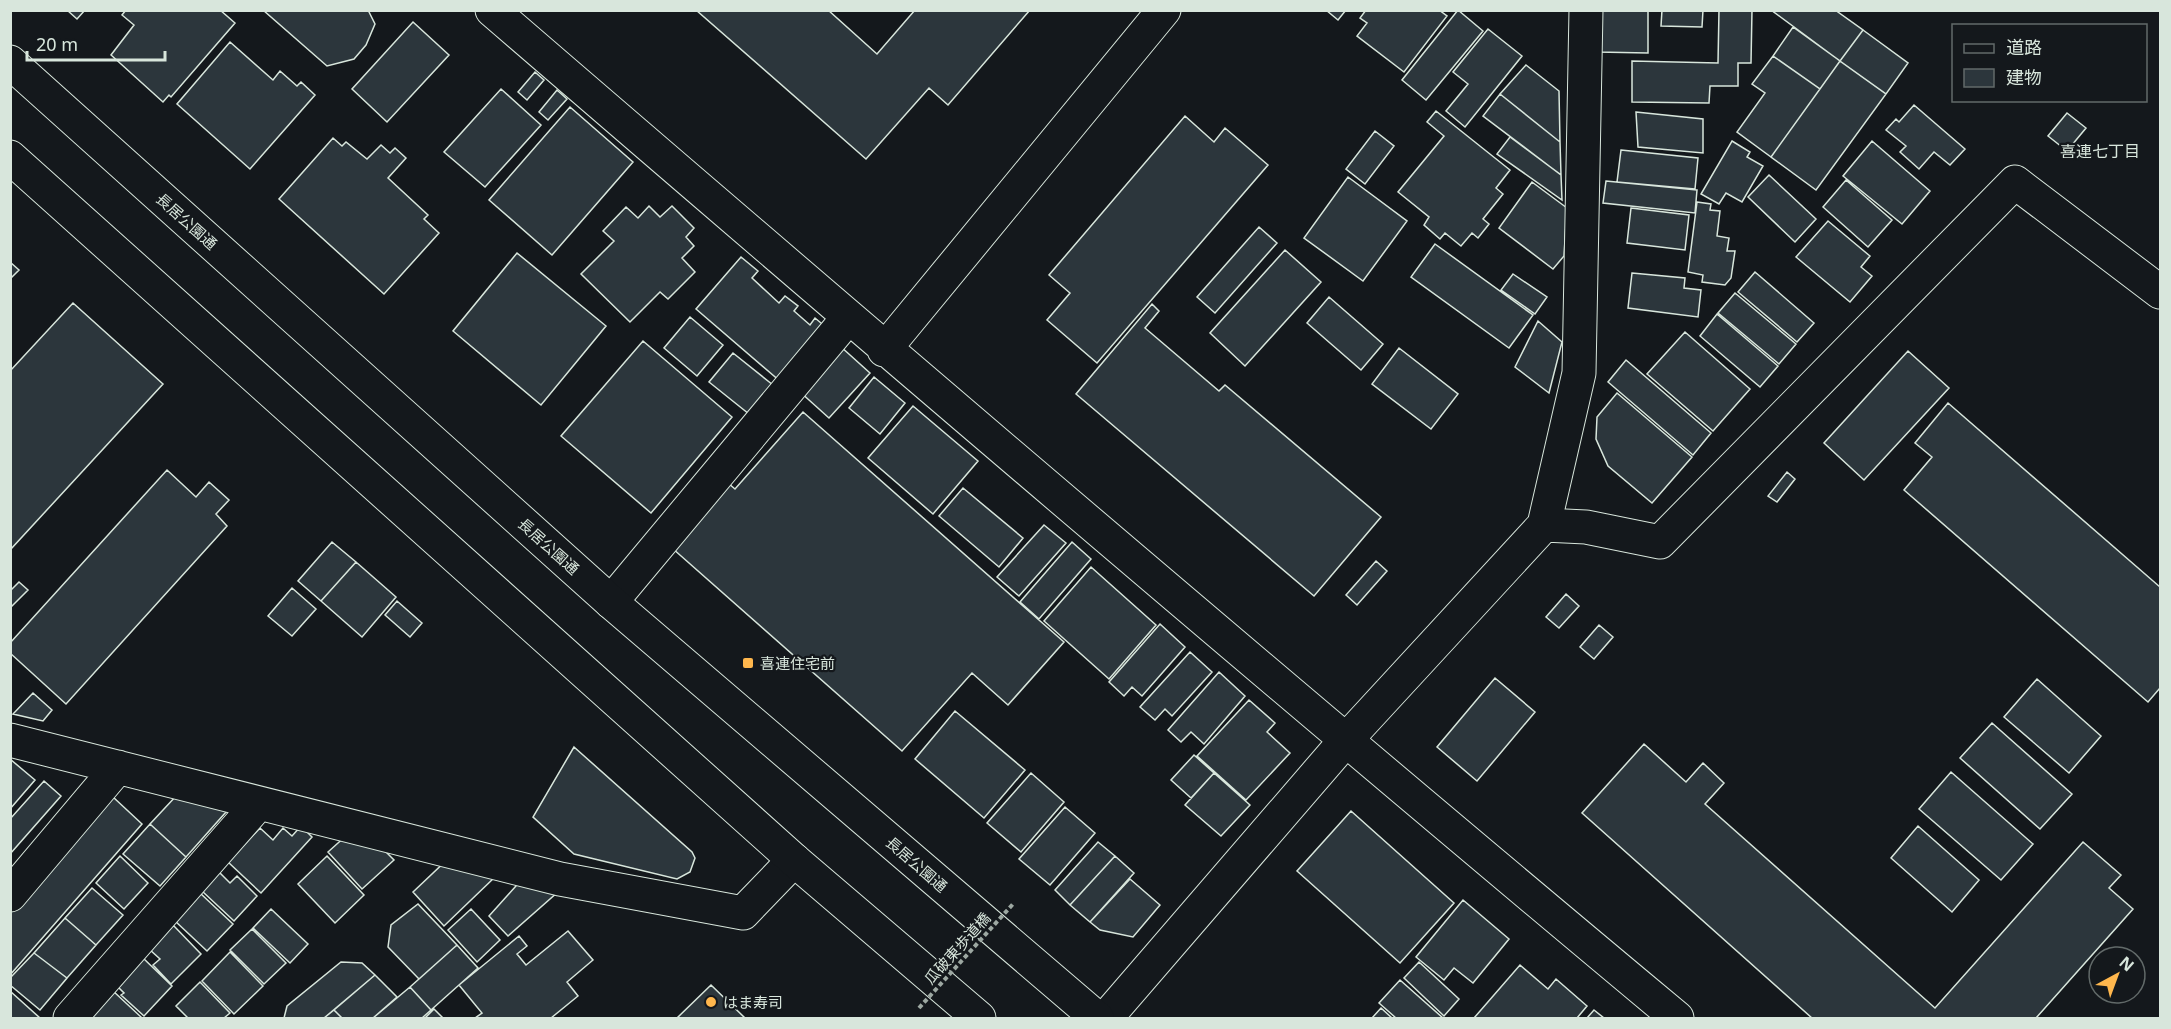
<svg xmlns="http://www.w3.org/2000/svg" width="2171" height="1029" font-family="'Noto Sans','Noto Sans JP',sans-serif">
<style>
.building{fill:#2c363c;stroke:#d8e6dc;stroke-width:1.5}
.lines{fill:none;stroke-linecap:round;stroke-linejoin:round}
.minor-casing{stroke:#d8e6dc;stroke-width:35}
.secondary-casing{stroke:#d8e6dc;stroke-width:35}
.minor{stroke:#14181c;stroke-width:33}
.secondary{stroke:#14181c;stroke-width:33}
.path-bridge{stroke:#9da8a2;stroke-width:4;stroke-dasharray:4.5 3;stroke-linecap:butt}
.poi-dot{fill:#ffb74d;stroke:#14181c;stroke-width:2}
.labels{text-anchor:middle;dominant-baseline:central;stroke-width:4.5;stroke-linejoin:round;paint-order:stroke}
.street-label{font-size:15px;fill:#d8e6dc;stroke:#14181c}
.poi-label{font-size:15px;fill:#d8e6dc;stroke:#14181c;text-anchor:start}
.neighbourhood-label{font-size:16px;fill:#d8e6dc;stroke:#14181c}
</style>
<rect width="100%" height="100%" fill="#14181c"/>
<path class="building" d="M67,10H85L77,19Z
M126,10H220L235,23L171,97L169,95L163,102L111,55L134,25L122,15Z
M263,10H368L375,24L366,45L354,59L327,66Z
M696,10H828L877,54L915,10H1030L948,105L929,88L866,159Z
M1326,10H1346L1338,20Z
M1366,10H1439L1447,16L1404,72L1357,36L1367,23L1360,18Z
M1458,10L1483,31L1426,100L1402,80Z
M1598,10H1648V53L1597,52Z
M1662,10H1703L1702,27L1661,26Z
M1719,10H1752L1751,63H1738V86H1710L1709,103L1632,102V61L1718,63Z
M1771,10H1835L1863,30L1840,61Z
M413,22L449,55L387,122L352,89Z
M1793,27L1840,61L1820,89L1773,56Z
M1488,29L1522,56L1465,127L1446,111L1468,84L1453,72Z
M1863,30L1908,63L1886,94L1840,61Z
M230,42L273,80L280,71L297,86L301,82L315,95L250,169L177,104Z
M1773,56L1820,89L1771,157L1737,132L1765,93L1752,84Z
M1840,61L1886,94L1816,190L1771,157Z
M1526,65L1559,91L1560,142L1500,94Z
M535,72L544,80L527,100L518,92Z
M501,89L541,125L485,187L444,152Z
M557,90L567,99L548,120L539,112Z
M1500,94L1560,142L1561,175L1483,116Z
M1914,105L1965,149L1950,165L1934,152L1919,169L1900,152L1906,146L1886,130L1896,119L1899,122Z
M570,107L633,162L552,255L489,200Z
M1436,111L1510,170L1496,188L1503,194L1483,219L1489,224L1478,238L1472,233L1461,246L1445,233L1440,239L1424,225L1429,217L1398,192L1444,136L1427,122Z
M1636,112L1703,119V153L1638,147Z
M2067,113L2086,128L2067,151L2048,136Z
M1185,116L1214,142L1225,128L1268,165L1097,363L1047,320L1070,293L1049,275Z
M1375,131L1394,146L1365,184L1346,169Z
M1510,137L1561,175L1562,200L1497,154Z
M333,138L342,146L346,142L367,159L381,145L390,153L395,148L406,158L388,178L428,215L424,219L439,233L384,294L279,199Z
M1732,141L1750,152L1747,157L1763,166L1742,202L1726,193L1719,204L1701,194Z
M1872,141L1930,191L1902,224L1843,176Z
M1621,150L1698,158L1695,189L1617,182Z
M1769,175L1816,219L1795,242L1748,197Z
M1348,177L1407,221L1363,281L1304,238Z
M1846,180L1892,220L1868,247L1823,207Z
M1606,181L1697,190L1695,213L1603,203Z
M1532,182L1567,208L1564,256L1553,269L1499,228Z
M1697,202L1711,204L1710,210L1720,211L1717,236L1729,238L1727,251H1735L1731,278L1725,285L1702,282L1703,275L1688,272Z
M649,206L660,217L672,206L694,228L686,237L694,246L682,258L695,272L668,299L660,292L630,322L581,274L614,241L603,231L626,207L638,218Z
M1631,208L1689,215L1685,250L1627,243Z
M1828,221L1870,256L1861,267L1872,276L1850,302L1796,257Z
M1259,227L1277,243L1215,313L1197,297Z
M1435,244L1533,315L1509,348L1411,277Z
M1285,250L1321,282L1245,366L1210,333Z
M517,253L606,326L541,405L453,331Z
M741,257L758,271L752,278L779,303L785,296L798,306L794,311L810,325L815,318L827,328L781,382L696,309Z
M10,262L19,270L10,279Z
M1755,272L1814,323L1797,342L1738,292Z
M1632,273L1685,278L1684,288L1701,290L1698,317L1628,308Z
M1513,274L1547,297L1535,314L1501,290Z
M1735,293L1796,344L1779,364L1718,313Z
M1329,297L1383,344L1361,370L1307,323Z
M73,303L163,384L10,550V371Z
M1152,304L1159,311L1145,328L1219,391L1225,385L1381,517L1314,596L1076,394Z
M1717,314L1778,366L1760,387L1700,336Z
M690,317L723,345L697,376L664,348Z
M1538,321L1562,342L1549,393L1515,367Z
M1685,332L1750,389L1713,431L1647,374Z
M643,341L732,417L651,513L561,436Z
M840,346L870,373L829,418L799,391Z
M1399,348L1458,394L1431,429L1372,384Z
M1908,351L1949,388L1864,480L1824,443Z
M733,353L773,385L749,414L709,382Z
M1626,360L1711,433L1693,455L1608,382Z
M874,377L905,403L880,434L849,408Z
M1617,393L1692,457L1652,503L1608,466L1596,439L1597,417Z
M1948,403L2160,587V688L2148,702L1904,490L1932,457L1915,443Z
M913,406L978,461L933,514L868,458Z
M803,412L1064,642L1008,705L972,673L902,751L672,548L728,483L735,489Z
M167,470L196,497L209,482L229,500L216,514L227,526L66,704L10,653V643Z
M1787,472L1795,479L1777,502L1768,496Z
M963,488L1023,538L999,567L939,516Z
M1044,525L1066,543L1019,596L997,577Z
M332,542L356,562L321,601L298,581Z
M1072,542L1091,559L1039,619L1020,602Z
M1376,561L1387,571L1357,605L1346,595Z
M356,562L396,597L362,637L321,601Z
M1091,567L1156,625L1109,679L1044,621Z
M19,582L28,590L10,608V591Z
M292,588L316,609L292,636L268,616Z
M1566,594L1579,606L1559,628L1546,617Z
M397,601L422,623L410,637L385,615Z
M1160,624L1185,647L1142,696L1132,687L1124,696L1109,682Z
M1599,625L1613,637L1594,659L1580,647Z
M1190,652L1212,672L1172,716L1165,709L1155,720L1140,707Z
M1219,672L1245,696L1204,744L1191,732L1181,742L1168,730Z
M1495,678L1535,712L1477,781L1437,747Z
M2037,679L2101,736L2069,773L2004,717Z
M33,693L52,710L43,721L13,714Z
M1249,700L1275,723L1267,732L1290,753L1246,800L1197,756Z
M955,711L1025,770L984,818L915,759Z
M1992,723L2072,794L2040,829L1960,758Z
M1644,744L1686,782L1703,763L1724,783L1705,804L1935,1008L2083,842L2121,875L2109,888L2133,909L2036,1018H1812L1582,813Z
M574,747L692,852L695,858L690,872L677,879L574,854L533,817Z
M1194,755L1214,773L1191,798L1171,780Z
M10,759L35,780L10,809Z
M1951,772L2033,844L2001,880L1919,809Z
M1031,773L1064,802L1021,852L987,823Z
M1214,773L1250,805L1221,836L1185,805Z
M44,781L61,796L10,854V819Z
M177,795L211,800L226,812L186,857L150,824Z
M113,797L142,824L10,975V911Z
M1065,807L1095,833L1050,885L1019,859Z
M1351,811L1454,903L1400,963L1297,871Z
M150,824L186,857L160,886L123,854Z
M301,826L312,837L261,893L228,862L260,828L273,840L283,828L292,836Z
M1918,826L1979,880L1952,912L1891,858Z
M348,834L376,842L394,860L362,889L328,852Z
M1098,842L1115,856L1070,905L1055,890Z
M120,856L148,883L124,909L96,883Z
M327,856L364,895L335,923L298,884Z
M1115,856L1134,873L1090,922L1070,905Z
M450,857L496,876L444,926L413,892Z
M219,872L230,883L237,876L257,896L234,921L202,891Z
M524,877L567,884L508,936L489,916Z
M1130,879L1160,905L1133,937L1100,930L1090,922Z
M92,888L123,915L96,945L65,918Z
M200,893L233,924L207,951L174,920Z
M1463,900L1509,939L1473,983L1454,968L1444,980L1416,957Z
M418,904L457,945L419,979L388,947L391,925Z
M271,909L308,944L290,963L253,928Z
M471,909L500,940L477,962L448,930Z
M65,918L96,945L67,978L34,953Z
M173,925L201,954L171,984L153,965L160,959L149,949Z
M252,929L286,963L264,984L230,950Z
M568,931L593,960L567,982L578,996L551,1018H475L482,1013L459,985L519,936L527,946L517,954L526,965Z
M457,945L478,968L431,1010L410,987Z
M230,952L263,986L234,1014L202,981Z
M34,953L67,978L40,1010L10,985V978Z
M142,957L172,986L144,1016L121,995L124,993L115,984Z
M341,962L362,963L375,975L324,1018H284L287,1006Z
M1419,962L1459,999L1444,1016L1404,978Z
M1520,965L1548,989L1556,979L1587,1006L1577,1018H1474Z
M375,975L397,997L373,1018H342L334,1010Z
M1400,980L1443,1018H1396L1379,1003Z
M200,982L230,1013L224,1018H188L176,1006Z
M711,985L745,1018H677Z
M410,987L431,1010L422,1018H373Z
M112,990L141,1017L139,1018H87Z
M10,991L40,1018H10Z
M1381,1008L1392,1018H1372Z
M434,1009L443,1018H425Z
M334,1010L342,1018H324Z
M1594,1010L1604,1018H1587Z"/>
<g class="lines">
<defs>
<path id="minor" d="M492,10C885,349 1279,686 1677,1018
M884,350L1164,10
M1544,525L1586,527L1660,542L2015,182L2160,292
M611,602L848,318
M10,740L560,879L743,913L794,860
M10,895L118,767
M70,1018L259,803
M1106,1018L1345,741L1544,525L1579,373L1586,10"/>
<path id="secondary" d="M10,62L611,602L1097,1018
M10,157L794,860L979,1018"/>
</defs>
<use href="#minor" class="minor-casing"/>
<use href="#secondary" class="secondary-casing"/>
<use href="#minor" class="minor"/>
<use href="#secondary" class="secondary"/>
<path class="path-bridge" d="M919,1008L1013,904"/>
</g>
<g class="poi-dot">
<rect x="742" y="657" width="12" height="12" rx="3"/>
<circle cx="711" cy="1002" r="6"/>
</g>
<g class="labels">
<g class="street-label">
<text transform="translate(187 221) rotate(42)">長居公園通</text>
<text transform="translate(549 546) rotate(42)">長居公園通</text>
<text transform="translate(917 864) rotate(41)">長居公園通</text>
<text transform="translate(957 948) rotate(-48)">瓜破東歩道橋</text>
</g>
<g class="poi-label">
<text x="760" y="663">喜連住宅前</text>
<text x="723" y="1002">はま寿司</text>
</g>
<g class="neighbourhood-label">
<text x="2100" y="151">喜連七丁目</text>
</g>
</g>
<rect width="2171" height="1029" fill="none" stroke="#d8e6dc" stroke-width="24"/>
<rect x="1952" y="24" width="195" height="78" fill="#14181c" stroke="#626a69" stroke-width="1.5"/>
<rect x="1964" y="44" width="30" height="9" fill="#14181c" stroke="#626a69" stroke-width="1.5"/>
<text x="2006" y="54" font-size="18" fill="#d8e6dc">道路</text>
<rect x="1964" y="69" width="30" height="18" fill="#2c363c" stroke="#626a69" stroke-width="1.5"/>
<text x="2006" y="84" font-size="18" fill="#d8e6dc">建物</text>
<g transform="translate(2117 975) rotate(41)"><circle r="28" fill="#14181c" stroke="#626a69" stroke-width="1.5"/>
<path d="M0-4.5L10 22L0 15L-10 22Z" fill="#ffb74d"/>
<text y="-9" font-size="16" font-weight="bold" text-anchor="middle" fill="#d8e6dc">N</text>
</g>
<path d="M27 51v9h138v-9" fill="none" stroke="#d8e6dc" stroke-width="3"/>
<text x="36" y="51" font-size="18" fill="#d8e6dc" stroke="#14181c" stroke-width="4.5" paint-order="stroke">20 m</text>
</svg>
